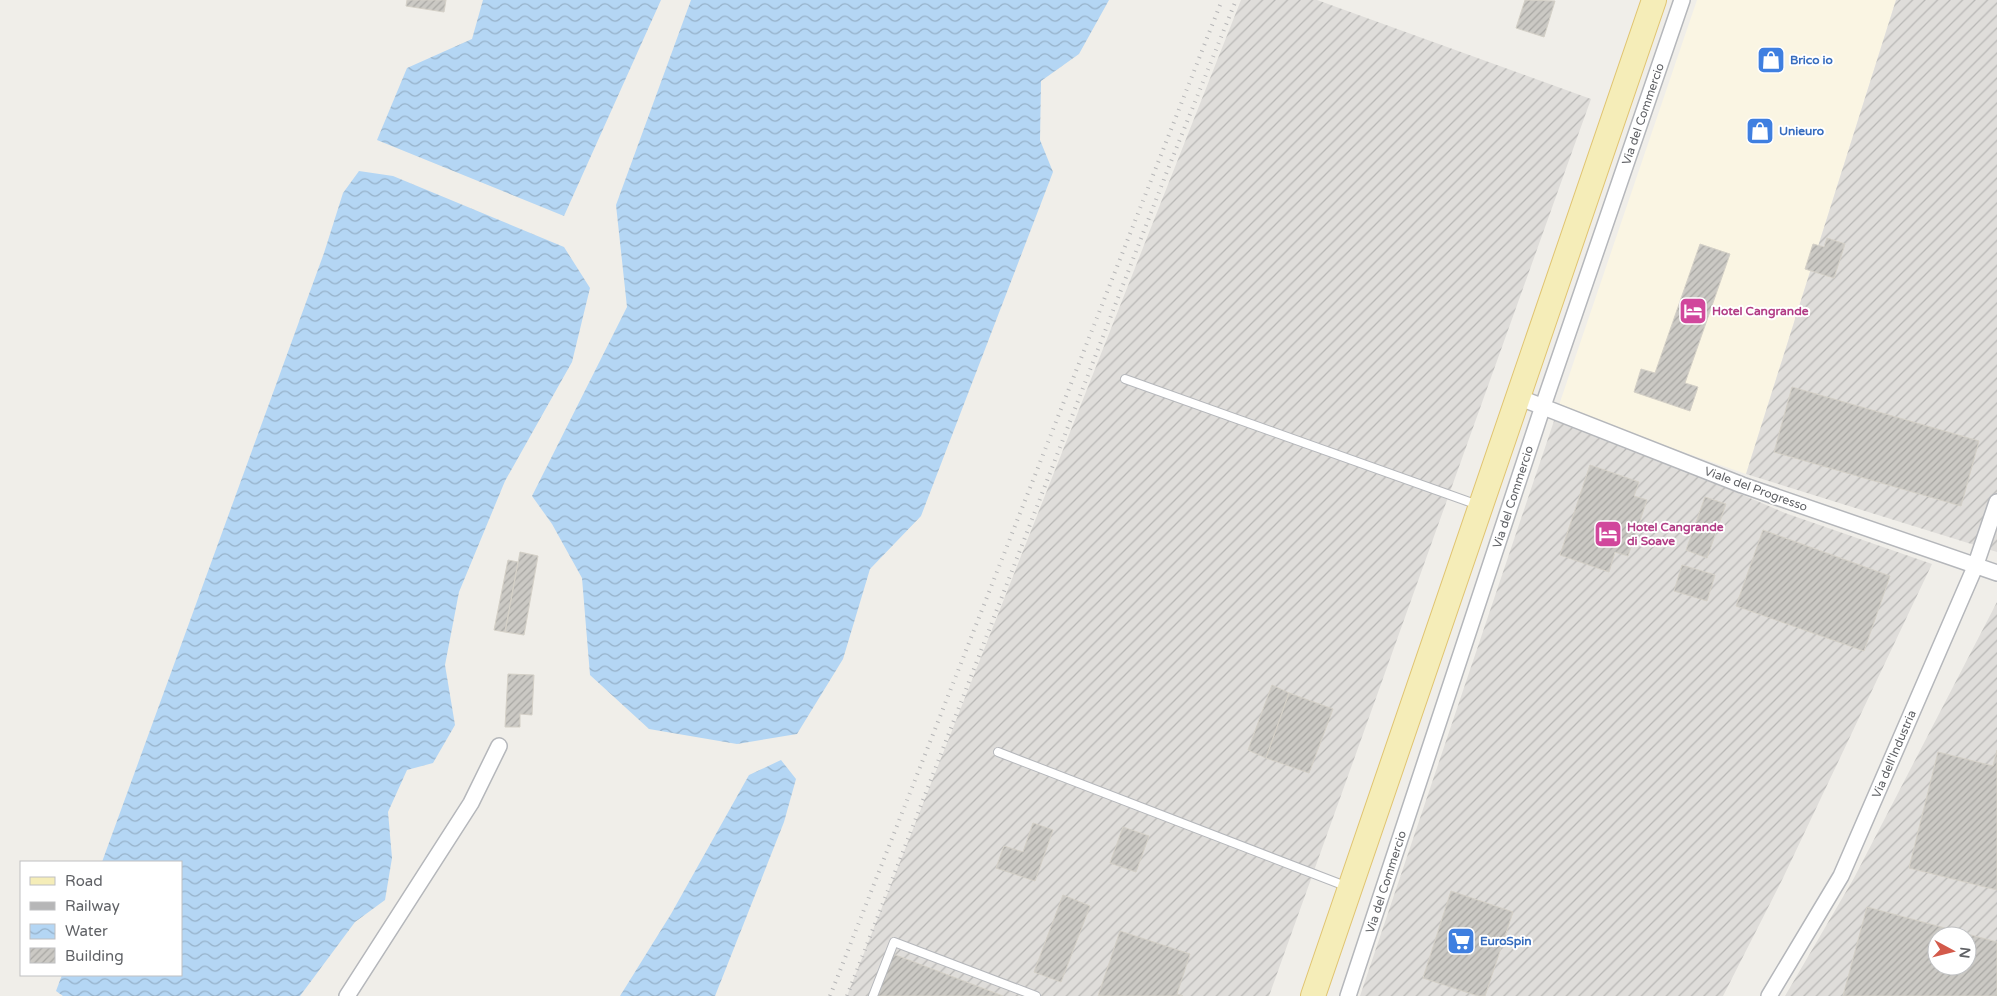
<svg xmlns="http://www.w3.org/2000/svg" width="1997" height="996" font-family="'Varela Round',sans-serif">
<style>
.commercial{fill:#faf5e3}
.industrial{fill:url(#industrial-furrows);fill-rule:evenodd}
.water{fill:url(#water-waves)}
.building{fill:url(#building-hatch);stroke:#d4d0c7;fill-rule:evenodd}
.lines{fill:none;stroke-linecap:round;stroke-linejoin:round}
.lane-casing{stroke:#b5b7bb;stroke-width:10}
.street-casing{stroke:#b5b7bb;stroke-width:18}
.primary-casing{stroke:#e0c471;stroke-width:26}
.lane{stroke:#fff;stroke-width:8}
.street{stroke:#fff;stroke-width:15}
.primary{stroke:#f5edb8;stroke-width:24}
.rail{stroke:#b6b6b7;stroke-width:4;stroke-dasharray:1 6;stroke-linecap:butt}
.labels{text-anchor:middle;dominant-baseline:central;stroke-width:4;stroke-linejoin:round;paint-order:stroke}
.shop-label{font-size:12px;font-weight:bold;fill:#366cbe;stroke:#fff;text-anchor:start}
.street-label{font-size:12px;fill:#606266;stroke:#fff}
.hotel-label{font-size:12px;font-weight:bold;fill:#b23c85;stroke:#fff;text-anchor:start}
</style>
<defs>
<pattern id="industrial-furrows" width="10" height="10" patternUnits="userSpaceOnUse" patternTransform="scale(1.25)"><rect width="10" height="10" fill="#dfddda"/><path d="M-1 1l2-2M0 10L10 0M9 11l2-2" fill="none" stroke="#b8b7b5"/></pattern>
<pattern id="water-waves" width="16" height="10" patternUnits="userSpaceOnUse" patternTransform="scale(1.25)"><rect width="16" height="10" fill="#b4d6f4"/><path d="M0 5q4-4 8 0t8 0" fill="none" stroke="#96b1c9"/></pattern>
<pattern id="building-hatch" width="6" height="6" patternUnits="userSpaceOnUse" patternTransform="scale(1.25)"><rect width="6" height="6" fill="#cbc9c4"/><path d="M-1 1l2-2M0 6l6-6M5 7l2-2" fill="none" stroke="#a8a7a3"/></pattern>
</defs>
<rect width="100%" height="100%" fill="#f0eee9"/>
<path class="commercial" d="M1697,0H1896L1746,474L1558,408Z"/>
<path class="industrial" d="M1241,0H1317L1591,99L1269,996H847Z
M1896,0H1997V552L1746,474Z
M1556,415L1785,513L1932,564L1783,878L1723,996H1360Z
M1997,602V996H1785L1854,878ZM1937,936H1967V966H1937Z"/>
<path class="water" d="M483,0H661L564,216L377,140L407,68L472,39Z
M691,0H1109L1079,54L1041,81L1040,140L1053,172L921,516L870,569L843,659L797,734L737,744L649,729L590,675L582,578L552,524L532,496L627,307L616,205Z
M359,171L393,176L564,247L590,288L572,362L505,481L459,592L445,665L455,725L433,763L407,770L388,812L392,858L385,900L355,922L300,996H63L56,991L62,975H181V862H102L324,253L343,193Z
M781,760L796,779L784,822L715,996H620L671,914L749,775Z"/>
<path class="building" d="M407,0H446L444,12L406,6Z
M1525,0L1555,1L1544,37L1516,28Z
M1827,238L1845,244L1834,278L1805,269L1813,244L1824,247Z
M1700,244L1730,254L1685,383L1698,387L1690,411L1634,392L1641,369L1655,373Z
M1792,387L1979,441L1961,506L1774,452Z
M1590,465L1639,482L1634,496L1647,500L1628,556L1615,552L1609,572L1560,555Z
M1705,497L1726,504L1707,558L1686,550Z
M1763,530L1890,576L1864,651L1736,606Z
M520,552L538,556L524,635L505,632Z
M508,560L518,562L505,632L494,630Z
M1682,565L1715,575L1707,601L1674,591Z
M508,674L534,675L532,715L520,714V727H505Z
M1272,685L1289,693L1266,758L1248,750Z
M1289,693L1333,709L1309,773L1266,758Z
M1997,750V890L1909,868L1938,752L1993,766Z
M1033,823L1053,830L1035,881L996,868L1004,846L1023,852Z
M1123,827L1149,836L1136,872L1110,863Z
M1451,891L1513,912L1485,996H1478L1423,978Z
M1063,895L1090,906L1061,982L1034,972Z
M1867,907L1997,942V996H1843ZM1937,936H1967V966H1937Z
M1120,931L1190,954L1177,994L1183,996H1098Z
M893,954L1003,996H877Z"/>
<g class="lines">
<defs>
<path id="lane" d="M1125,379L1478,505
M998,752L1348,887
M873,996L894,942L1036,996"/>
<path id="street" d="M1518,397L1742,485L1997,573
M347,996L471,803L499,746
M1348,996L1543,406L1682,0
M1769,996L1841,876L1975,567L1997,502"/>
<path id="primary" d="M1313,996L1654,0"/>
</defs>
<use href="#lane" class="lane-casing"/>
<use href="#street" class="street-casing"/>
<use href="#primary" class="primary-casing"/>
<use href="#lane" class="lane"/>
<use href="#street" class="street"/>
<use href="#primary" class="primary"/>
<path class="rail" d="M830,996L1222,0
M847,996L1168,169L1236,0"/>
</g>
<defs>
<symbol id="shop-square" viewBox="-11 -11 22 22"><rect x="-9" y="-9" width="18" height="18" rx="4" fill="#3f7fe0" stroke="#fff"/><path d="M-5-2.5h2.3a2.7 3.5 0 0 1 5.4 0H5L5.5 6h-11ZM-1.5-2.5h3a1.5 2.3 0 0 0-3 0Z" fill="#fff"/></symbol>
<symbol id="hotel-square" viewBox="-11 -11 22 22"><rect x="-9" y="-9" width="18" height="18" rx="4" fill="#d1479c" stroke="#fff"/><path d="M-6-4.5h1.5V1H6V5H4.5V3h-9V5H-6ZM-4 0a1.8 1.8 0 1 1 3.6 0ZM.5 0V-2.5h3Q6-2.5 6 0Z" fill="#fff"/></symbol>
<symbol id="supermarket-square" viewBox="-11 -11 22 22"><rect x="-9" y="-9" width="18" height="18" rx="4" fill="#3f7fe0" stroke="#fff"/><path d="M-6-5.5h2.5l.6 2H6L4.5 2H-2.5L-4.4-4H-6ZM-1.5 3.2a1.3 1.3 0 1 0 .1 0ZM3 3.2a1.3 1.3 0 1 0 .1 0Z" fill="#fff"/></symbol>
</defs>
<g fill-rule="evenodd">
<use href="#shop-square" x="1755" y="44" width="32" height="32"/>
<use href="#shop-square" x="1744" y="115" width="32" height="32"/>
<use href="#hotel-square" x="1677" y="295" width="32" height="32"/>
<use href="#hotel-square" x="1592" y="518" width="32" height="32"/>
<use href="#supermarket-square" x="1445" y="925" width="32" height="32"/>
</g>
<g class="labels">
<g class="shop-label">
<text x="1790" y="60">Brico io</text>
<text x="1779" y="131">Unieuro</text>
<text x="1480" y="941">EuroSpin</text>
</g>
<g class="street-label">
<text transform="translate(1643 114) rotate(-71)">Via del Commercio</text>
<text transform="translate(1756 489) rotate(20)">Viale del Progresso</text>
<text transform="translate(1513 497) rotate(-72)">Via del Commercio</text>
<text transform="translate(1894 754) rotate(-67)">Via dell'Industria</text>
<text transform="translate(1386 882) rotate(-72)">Via del Commercio</text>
</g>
<g class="hotel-label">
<text x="1712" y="311">Hotel Cangrande</text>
<text x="1627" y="527">Hotel Cangrande<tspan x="1627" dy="14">di Soave</tspan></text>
</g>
</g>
<rect x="20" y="861" width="162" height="115" fill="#ffffff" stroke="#bfc0c2"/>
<rect x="30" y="877" width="25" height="8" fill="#f5edb8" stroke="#bfc0c2"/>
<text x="65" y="886" font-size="15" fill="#606266">Road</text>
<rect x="30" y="902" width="25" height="8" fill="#b6b6b7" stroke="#bfc0c2"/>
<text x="65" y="911" font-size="15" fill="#606266">Railway</text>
<rect x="30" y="924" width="25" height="15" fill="url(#water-waves)" stroke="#bfc0c2"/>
<text x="65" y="936" font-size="15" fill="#606266">Water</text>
<rect x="30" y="948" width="25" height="15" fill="url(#building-hatch)" stroke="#bfc0c2"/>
<text x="65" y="961" font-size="15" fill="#606266">Building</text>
<g transform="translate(1952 951) rotate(97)"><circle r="24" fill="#ffffff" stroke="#bfc0c2"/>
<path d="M0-4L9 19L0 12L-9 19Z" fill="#d35a4b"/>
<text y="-8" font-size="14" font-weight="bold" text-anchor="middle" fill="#606266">N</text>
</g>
</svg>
